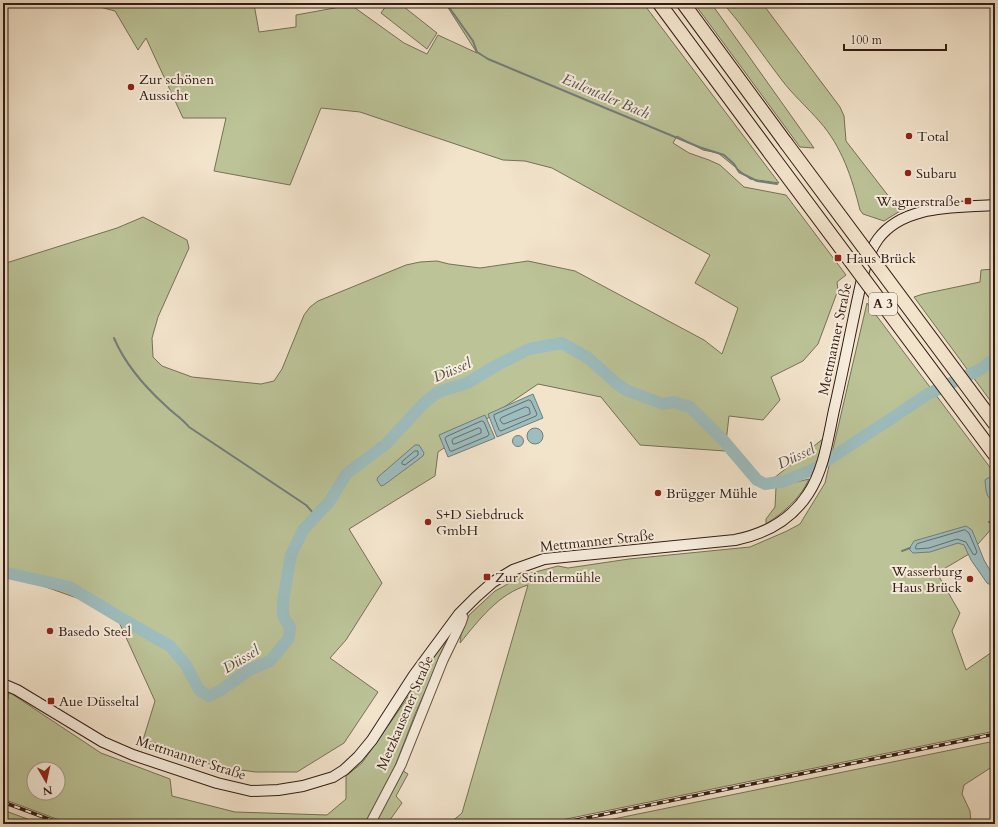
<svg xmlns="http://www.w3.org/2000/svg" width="998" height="827" font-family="Cardo,serif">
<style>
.green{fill:#bbc397;stroke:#777056;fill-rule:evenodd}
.water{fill:#9dbdbe;stroke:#737d7a}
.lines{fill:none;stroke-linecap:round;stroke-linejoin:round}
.shore{stroke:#686d6a;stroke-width:1}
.stream{stroke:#737d7a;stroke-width:2}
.river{stroke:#9dbdbe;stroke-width:12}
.tertiary-casing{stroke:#634e42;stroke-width:11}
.secondary-casing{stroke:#331d15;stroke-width:12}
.motorway-casing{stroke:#331d15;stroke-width:15}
.tertiary{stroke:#f7eddd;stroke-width:9}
.secondary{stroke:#f7eddd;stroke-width:10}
.motorway{stroke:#f2e3cb;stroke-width:13}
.rail-casing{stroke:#331d15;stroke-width:3.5}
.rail{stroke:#f7eddd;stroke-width:2;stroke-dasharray:6;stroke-linecap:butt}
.motorway-bridge-casing{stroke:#331d15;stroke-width:15;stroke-linecap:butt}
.motorway-bridge{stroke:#f2e3cb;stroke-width:13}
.poi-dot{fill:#8f2418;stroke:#f7eddd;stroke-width:1.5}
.labels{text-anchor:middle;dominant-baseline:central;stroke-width:4;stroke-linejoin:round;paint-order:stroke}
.shield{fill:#f7eddd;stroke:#6e5b51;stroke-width:1}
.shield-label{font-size:13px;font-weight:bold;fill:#331d15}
.poi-label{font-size:14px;fill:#331d15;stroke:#f7eddd;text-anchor:start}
.street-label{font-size:14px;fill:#331d15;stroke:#f7eddd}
.water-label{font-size:15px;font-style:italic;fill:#534d48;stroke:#f7eddd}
</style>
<rect width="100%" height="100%" fill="#f2e3cb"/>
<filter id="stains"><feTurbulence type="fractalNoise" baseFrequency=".005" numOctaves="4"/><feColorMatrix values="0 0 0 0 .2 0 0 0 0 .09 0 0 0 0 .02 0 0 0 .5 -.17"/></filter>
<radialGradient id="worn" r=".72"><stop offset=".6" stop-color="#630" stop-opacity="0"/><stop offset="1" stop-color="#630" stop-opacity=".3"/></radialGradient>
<path class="green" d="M74,3H250L254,4L259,32L296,27V15L351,5L404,43L427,54L438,35L477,53L445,3H643L779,183L750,179L718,153L703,150L677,136L673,143L689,153L709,160L720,165L744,187L786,195L846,275L837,282L838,290L818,344L803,361L771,377L780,400L763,420L729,416L725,451L640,445L601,397L538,384L438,452L435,476L349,529L382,583L346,640L330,658L378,692L344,743L297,772H256L217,767L162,745L143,740L155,701L114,611L3,572V264L117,228L143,217L187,240L189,248L158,317L152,338L153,357L162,366L192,377L261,384L274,381L282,369L304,315L310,307L318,301L406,265L420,262L437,261L449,264L480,268L528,261L575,271L704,340L722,354L738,308L695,283L710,255L552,168L525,161L503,160L360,112L321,108L290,185L214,171L226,118H183L146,38L138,50L115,11L92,5Z
M388,3H399L437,33L427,49L381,13Z
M694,3H711L814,148L800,147Z
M723,3H762L840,107L844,116L846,141L900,211L884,221L863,214L860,210C852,178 842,147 820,122C807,107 792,94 781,79C761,53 744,27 723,3Z
M995,269V407L914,297L923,294L980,282L981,270Z
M867,303L995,474V525L969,554L937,573L960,613L952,631L966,670L995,650V731L542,824H449L462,813L528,585C498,594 479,620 460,643L461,635L469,615L495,591L524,575L558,566L568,568L629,559L750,547L787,531L800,524L825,483Z
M824,438L817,463L780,479L774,478Z
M809,479C800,499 784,512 766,524V519L775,507L776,487Z
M453,628L415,714L395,766L408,774L396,796L402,803L387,824H70L3,799V720H4L9,692L101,753L170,779L172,796L235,812L327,815L346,799V776L362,763L406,700L428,663ZM34,769H58V793H34Z
M995,741V765L964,785L962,794L970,811L971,824H589Z
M3,810L41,824H3Z"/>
<path class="water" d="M995,356V364L983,374L977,369Z
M533,394L543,418L497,437L488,414Z
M485,415L495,438L448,457L439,435Z
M527 436a8 8 0 1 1 16 0a8 8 0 1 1-16 0Z
M512.5 441a5.5 5.5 0 1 1 11 0a5.5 5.5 0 1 1-11 0Z
M415,445H419L424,453L423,456L384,485L381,486L377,480L378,477Z
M988,478H995V501H994C985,498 986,488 985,480Z
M966,526L972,530L984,560L995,579V582L991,585L987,583L971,560L964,545L958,543L930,552L913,553L909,549L914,541Z"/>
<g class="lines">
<path class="shore" d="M529,400L531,401L537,414L536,416L501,431L499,430L494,417V415Z
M526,407L529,408L530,412V414L504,424L502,423L500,420L501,418Z
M482,421L484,422L489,434L488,436L452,451H450L445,439L446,437Z
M479,428L481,429V433L455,444H453L452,441L453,439Z
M415,451H418V455L405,465L402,464V462Z
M965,530L969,533L977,552L975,555L973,554L966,542L957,539L929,548L917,549L915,548L917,544Z"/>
<path class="stream" d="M446,3L473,41L477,52L488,59L699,147L724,155L734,164L739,172L757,181L777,184
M114,338C125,364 145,387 166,406C174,414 182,418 189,427L306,505L316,516
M989,522L995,521
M902,551L910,548"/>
<path class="river" d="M3,572L69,587L131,624L170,646L186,665L199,690L209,696L221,690L249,670L270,661L289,638L290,627L283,616V601L291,555L303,530L330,501L346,474L386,444L424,403L438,392L467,383L499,364L529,349L562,343L588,358L616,383L626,390L663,404L673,402L690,407L723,440L757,480L765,484L785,481L814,469L892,418L928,394L981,369L995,358"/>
<defs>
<path id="tertiary" d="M370,824L401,765L443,660L461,623L463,617L459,614"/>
<path id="secondary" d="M3,684L17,690L103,742L133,755L217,783L251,791L278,790L303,786L333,777L344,770L358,757L372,740L414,675L459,614L476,597L493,582L513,570L544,559L735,540C765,534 791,520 808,494C824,470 828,438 834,410C844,367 852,323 862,279C865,266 870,250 878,239C904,204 956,208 995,205"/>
<path id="motorway" d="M659,3L770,153
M683,3L786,143"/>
</defs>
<use href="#tertiary" class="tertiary-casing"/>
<use href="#secondary" class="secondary-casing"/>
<use href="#motorway" class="motorway-casing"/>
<use href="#tertiary" class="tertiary"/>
<use href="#secondary" class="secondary"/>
<use href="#motorway" class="motorway"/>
<defs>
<path id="rail" d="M3,802L62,824
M557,824L995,734"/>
</defs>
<use href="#rail" class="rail-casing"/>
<use href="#rail" class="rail"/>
<defs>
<path id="motorway-bridge" d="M786,143L995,424
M770,153L995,455"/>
</defs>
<use href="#motorway-bridge" class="motorway-bridge-casing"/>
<use href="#motorway-bridge" class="motorway-bridge"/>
</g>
<g class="poi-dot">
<circle cx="131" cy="87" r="4"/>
<circle cx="909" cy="136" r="4"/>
<circle cx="908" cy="173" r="4"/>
<rect x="964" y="197" width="8" height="8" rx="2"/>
<rect x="834" y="254" width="8" height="8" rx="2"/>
<circle cx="658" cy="493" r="4"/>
<circle cx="428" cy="522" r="4"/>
<rect x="483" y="573" width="8" height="8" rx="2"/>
<circle cx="970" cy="579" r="4"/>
<circle cx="50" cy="631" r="4"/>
<rect x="47" y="697" width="8" height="8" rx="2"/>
</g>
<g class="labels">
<rect class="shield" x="869" y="293" width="28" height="22" rx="3"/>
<g class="shield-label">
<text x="883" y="304">A 3</text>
</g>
<g class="poi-label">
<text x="139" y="79">Zur schönen<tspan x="139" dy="16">Aussicht</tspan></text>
<text x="917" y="136">Total</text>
<text x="916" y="173">Subaru</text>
<text x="960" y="201" text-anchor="end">Wagnerstraße</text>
<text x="846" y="258">Haus Brück</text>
<text x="666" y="493">Brügger Mühle</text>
<text x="436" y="514">S+D Siebdruck<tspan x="436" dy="16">GmbH</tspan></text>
<text x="962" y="571" text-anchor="end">Wasserburg<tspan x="962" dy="16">Haus Brück</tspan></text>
<text x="495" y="577">Zur Stindermühle</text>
<text x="58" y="631">Basedo Steel</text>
<text x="59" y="701">Aue Düsseltal</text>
</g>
<g class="street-label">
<text transform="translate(835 339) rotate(-78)">Mettmanner Straße</text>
<text transform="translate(597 541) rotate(-6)">Mettmanner Straße</text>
<text transform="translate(405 713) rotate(-67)">Metzkausener Straße</text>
<text transform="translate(191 758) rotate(18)">Mettmanner Straße</text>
</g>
<g class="water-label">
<text transform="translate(606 96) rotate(23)">Eulentaler Bach</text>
<text transform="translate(452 370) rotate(-23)">Düssel</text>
<text transform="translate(796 456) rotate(-25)">Düssel</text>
<text transform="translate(241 659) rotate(-31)">Düssel</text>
</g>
</g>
<rect width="998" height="827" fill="none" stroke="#f2e3cb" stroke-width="16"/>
<rect x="4" y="4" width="990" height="819" fill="none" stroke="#331d15" stroke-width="2"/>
<rect x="8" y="8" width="982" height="811" fill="none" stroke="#331d15"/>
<g transform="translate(46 781) rotate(171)"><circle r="19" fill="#f7eddd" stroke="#a99a8d"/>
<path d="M0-3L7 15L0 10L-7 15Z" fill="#8f2418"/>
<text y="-6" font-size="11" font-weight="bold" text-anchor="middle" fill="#331d15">N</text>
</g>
<path d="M844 44v6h102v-6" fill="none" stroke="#331d15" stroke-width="2"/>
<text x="850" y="44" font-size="12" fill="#331d15" stroke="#f7eddd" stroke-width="3" paint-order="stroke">100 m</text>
<rect width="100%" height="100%" filter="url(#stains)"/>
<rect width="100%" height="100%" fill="url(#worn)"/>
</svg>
